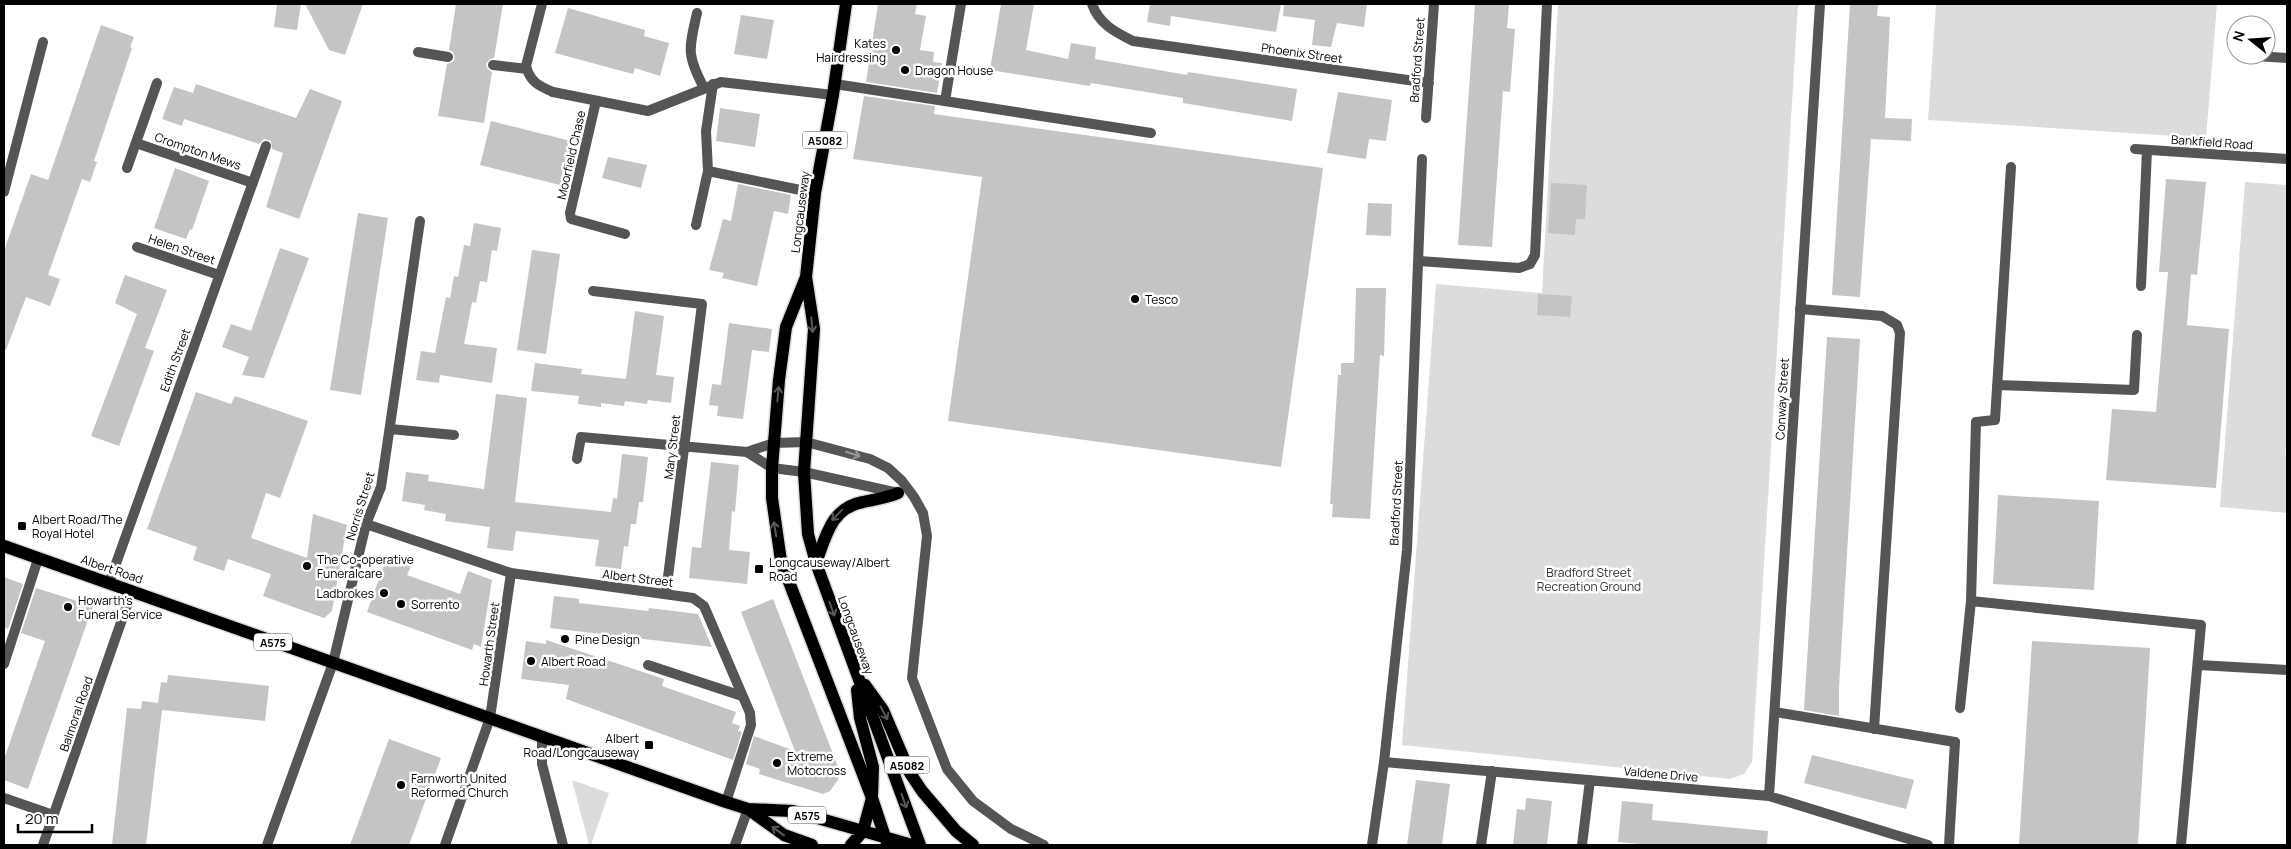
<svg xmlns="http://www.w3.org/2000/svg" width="2291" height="849" font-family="Manrope,sans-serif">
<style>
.green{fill:#dcdcdc}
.building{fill:#c4c4c4}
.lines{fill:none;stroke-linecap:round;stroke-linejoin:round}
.primary-casing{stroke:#dbdbdb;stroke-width:15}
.lane{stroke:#555;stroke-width:10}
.street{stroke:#555;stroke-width:10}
.primary{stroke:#000;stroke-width:12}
.oneway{stroke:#595959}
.oneway2{stroke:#999}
.poi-dot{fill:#000;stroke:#fff;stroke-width:2}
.labels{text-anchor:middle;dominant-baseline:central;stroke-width:5;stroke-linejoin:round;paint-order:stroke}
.shield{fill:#fff;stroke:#4c4c4c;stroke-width:1}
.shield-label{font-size:11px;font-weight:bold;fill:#000}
.poi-label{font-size:12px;fill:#000;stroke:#fff;text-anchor:start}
.street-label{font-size:12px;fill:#000;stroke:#fff}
.park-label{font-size:12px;fill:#333;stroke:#fff}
</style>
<rect width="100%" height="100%" fill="#fff"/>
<path class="green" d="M1558,4H1798L1752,762L1744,774L1730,779L1402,745L1436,284L1542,293Z
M1936,4H2217L2206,138L1928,120Z
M2245,182L2287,185V433L2285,455L2287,456V513L2220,507Z
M572,780L609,793L591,845H589Z"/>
<path class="building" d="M277,4H301L297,30L274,27Z
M305,4H363L345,55L329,50Z
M456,4H503L494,58L490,59L486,64L487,68L492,72L484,123L438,116L447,64L453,62L455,58L453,52L449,50Z
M878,4H917L915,14L926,16L920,50L934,52L933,62L942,63L937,93L866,82Z
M1001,4H1034L1026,50L1068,59L1071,43L1096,47L1095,59L1187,75L1188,72L1297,89L1292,121L1183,103V98L1091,83L1090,86L990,70Z
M1150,4H1281L1276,32L1171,16L1170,26L1147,22Z
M1284,4H1367L1364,27L1337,23L1331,47L1312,45L1315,20L1283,16Z
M1475,4H1509L1507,28L1515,29L1510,92L1503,91L1492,247L1458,245Z
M1850,4H1878L1877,16L1890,17L1885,118L1912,119L1911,141L1871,139L1860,297L1832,295Z
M568,8L645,30L644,36L669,43L660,76L635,68L633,74L555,53Z
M741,15L774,20L767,59L734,54Z
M101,25L134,37L130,47L132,48L94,161L97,162L90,182L82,179L48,275L60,279L50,306L26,297L6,350H4V251L31,174L48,180Z
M196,84L296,118L310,89L342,101L299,219L266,207L283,153L272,149L271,141L264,139L259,144L184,119L182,126L162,119L174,87L193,93Z
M1338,92L1392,100L1386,141L1369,139L1366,159L1327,153Z
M864,96L935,106L934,114L1323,168L1281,467L948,421L982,177L853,159Z
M720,108L760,114L755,147L716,141Z
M491,121L571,141L560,185L480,165Z
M608,157L647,165L641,188L602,178Z
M175,168L209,181L192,230L190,229L186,239L154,228Z
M2166,179L2206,182L2197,275L2191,274L2187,325L2229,329L2216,488L2106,480L2112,409L2156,412L2168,272H2159Z
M1551,183L1587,185L1585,219H1576L1575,235L1548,233Z
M738,184L791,195L788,214L774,211L757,286L722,278L724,273L709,270L723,219L731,221Z
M1368,203L1392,204L1391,236L1366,235Z
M358,213L388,218L361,395L330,390Z
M474,223L501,228L497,251L492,250L487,282L480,281L476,303L472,302L464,344L497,348L492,383L440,375L439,383L416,380L421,351L435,353L446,297L450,298L454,276L458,277L464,245L470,246Z
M280,248L309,258L264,378L242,375L249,357L222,347L231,324L251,331Z
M532,250L560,254L546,354L517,350Z
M125,275L167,290L145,348L154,351L119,446L91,436L137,314L115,303Z
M1356,288H1386L1384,356L1380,355L1370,519L1332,517L1333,504H1330L1338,375H1341V363H1354Z
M1538,294L1572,296L1570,317L1537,315Z
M635,311L664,316L656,375L674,377L671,403L648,400L647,404L625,401L624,406L601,403V407L578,404L579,396L531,391L535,363L582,369L581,374L626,379Z
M729,323L772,329L769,352L752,350L743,419L717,416L718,406L709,405L712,384L721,385Z
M1827,337L1860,339L1839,687V716L1804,710Z
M196,392L231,404L235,396L308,421L280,498L266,493L251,538L307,558L313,514L347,525L332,611L324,618L263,596L271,574L228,559L224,571L193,560L197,547L147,529Z
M496,394L527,398L515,502L611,512L613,498L617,499L622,454L648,457L643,502H639L636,524H631L628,547L624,546L621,569L595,566L599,540L516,531L513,551L487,548L490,527L445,521L446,514L424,510L425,505L402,501L406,472L429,475L428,481L484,489Z
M711,462L739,465L735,512L732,511L729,550L750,552L747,584L689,578L692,547L701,548Z
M1998,495L2099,501L2094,590L1993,584Z
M387,557L411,566L407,575L460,594L468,571L492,580L481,647L474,644L472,650L367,612Z
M4,577L23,584L8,629L4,627Z
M36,588L93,606L28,789L4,780V759L45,641L21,633Z
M554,596L579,599V603L648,611L649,608L698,614L712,647L550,628Z
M773,599L840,772L838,780L830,791L823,794L759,774L760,769L746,764L754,736L795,751L741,612Z
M546,640L664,679L662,686L736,712L732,723L740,726L738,731L742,732L733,760L566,699L569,685L521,679L526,641L546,644Z
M2032,641L2150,648L2138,845H2019Z
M168,675L269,686L265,721L162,710L146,845H112L127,708L141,709L142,701L158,703L161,682L167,683Z
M389,739L441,758L409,845H350Z
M1812,755L1914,780L1906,809L1804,783Z
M1416,780L1450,784L1442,845H1407Z
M1526,798L1552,801L1547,845H1513L1517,809L1525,810Z
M1622,801L1653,804L1652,820L1768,831L1767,845H1651L1618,842Z"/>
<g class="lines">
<defs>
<path id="primary" d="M846,4L833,95L815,193L806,277L814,329L804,472L808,534L816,563L920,845
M806,277L786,327L779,380L772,468V498L781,561L872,798L887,843
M4,546L726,802L748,809L793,811L912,845
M816,563C826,536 831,508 863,502C876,499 886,498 898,493
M865,685L883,710L910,773L922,791L956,831L973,845
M748,809L784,835L812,845
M851,845L863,831L872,798L873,767L860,718L857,690"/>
</defs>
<use href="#primary" class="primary-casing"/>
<path class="lane" d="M542,4L526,66C530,82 539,86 553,92
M697,13C689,49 686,54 704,88
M418,52L448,57
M2240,55L2287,58
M493,65L527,69
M835,84L1151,133
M596,101L570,213L571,219L625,234
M945,101L961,4
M2135,149L2287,159
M2011,167L1995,420L1976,422L1971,601L2201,625L2181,845
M708,171L815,193
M4,192L43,42
M696,225L708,171L706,131L713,84
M1419,261L1519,268L1530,264L1535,255L1547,4
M2141,286L2147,150
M1800,309L1882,316L1897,325L1900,333L1874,729
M1997,385L2134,390L2137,335
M806,442L870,459L888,468L902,481L914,497L923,513L927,536L912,678L947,769L973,801L1011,829L1044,845
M804,472L898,493
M4,664L38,559
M648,665L742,696
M2199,665L2287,670
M1960,708L1971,601
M1775,712L1955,742
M4,798L53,815
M267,845L333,663
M735,845L748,809
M1481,845L1492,771"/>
<path class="street" d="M1092,4C1099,24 1115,32 1133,41L1429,83
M553,92L648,111L721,82L833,95
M1426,118L1434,4
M136,143L253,183
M127,168L157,83
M137,247L219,275
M593,291L702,304L666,593
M390,429L454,435
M747,452L772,468L804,472
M577,459L581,437L747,452L774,443L806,442
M366,524L511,573L693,598L704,606L750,713L751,725L726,802
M109,583L266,146
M333,663L366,524L381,487L420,221
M542,737V764L563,845
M1384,762L1769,796L1928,845
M1769,796L1820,4
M43,845L132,591
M445,845L490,718L511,573
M1372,845L1384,762L1407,550L1422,159
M1582,845L1590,780
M1949,845L1955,742"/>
<use href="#primary" class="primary"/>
</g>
<defs><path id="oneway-shaft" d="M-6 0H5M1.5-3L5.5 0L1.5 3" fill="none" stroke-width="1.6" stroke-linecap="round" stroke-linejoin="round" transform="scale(1.25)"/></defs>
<g class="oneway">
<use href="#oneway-shaft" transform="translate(812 325) rotate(85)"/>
<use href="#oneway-shaft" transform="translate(778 394) rotate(-85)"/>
<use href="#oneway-shaft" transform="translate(837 515) rotate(134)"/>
<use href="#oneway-shaft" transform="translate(775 529) rotate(-100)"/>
<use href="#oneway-shaft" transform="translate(832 609) rotate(70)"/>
<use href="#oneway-shaft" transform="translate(884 713) rotate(62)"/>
<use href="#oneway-shaft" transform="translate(904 801) rotate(70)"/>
<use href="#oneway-shaft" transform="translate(778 831) rotate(-144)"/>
</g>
<use class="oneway2" href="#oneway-shaft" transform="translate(853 454) rotate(17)"/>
<g class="poi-dot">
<circle cx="896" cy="50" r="5"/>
<circle cx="905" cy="70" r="5"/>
<circle cx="1135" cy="299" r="5"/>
<rect x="17" y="521" width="10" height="10" rx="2.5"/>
<circle cx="307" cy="566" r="5"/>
<rect x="754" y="564" width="10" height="10" rx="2.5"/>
<circle cx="384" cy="593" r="5"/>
<circle cx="401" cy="604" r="5"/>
<circle cx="68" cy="607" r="5"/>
<circle cx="565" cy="639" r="5"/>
<circle cx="531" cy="661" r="5"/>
<rect x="644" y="740" width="10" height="10" rx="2.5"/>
<circle cx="777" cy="763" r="5"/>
<circle cx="401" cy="785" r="5"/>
</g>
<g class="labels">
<g class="shield">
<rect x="802.5" y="131.5" width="45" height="17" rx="4"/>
<rect x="254" y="633.5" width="38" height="17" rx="4"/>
<rect x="884.5" y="756.5" width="45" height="17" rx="4"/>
<rect x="788" y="806.5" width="38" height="17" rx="4"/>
</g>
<g class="shield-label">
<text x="825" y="140">A5082</text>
<text x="273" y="642">A575</text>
<text x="907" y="765">A5082</text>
<text x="807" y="815">A575</text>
</g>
<g class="poi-label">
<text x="886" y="43" text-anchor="end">Kates<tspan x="886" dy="14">Hairdressing</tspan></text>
<text x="915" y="70">Dragon House</text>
<text x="1145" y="299">Tesco</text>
<text x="32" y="519">Albert Road/The<tspan x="32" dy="14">Royal Hotel</tspan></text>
<text x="317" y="559">The Co-operative<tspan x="317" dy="14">Funeralcare</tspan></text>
<text x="769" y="562">Longcauseway/Albert<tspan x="769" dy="14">Road</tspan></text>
<text x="374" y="593" text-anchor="end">Ladbrokes</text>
<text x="78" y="600">Howarth's<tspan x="78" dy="14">Funeral Service</tspan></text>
<text x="411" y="604">Sorrento</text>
<text x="575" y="639">Pine Design</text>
<text x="541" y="661">Albert Road</text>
<text x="639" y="738" text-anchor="end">Albert<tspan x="639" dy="14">Road/Longcauseway</tspan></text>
<text x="787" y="756">Extreme<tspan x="787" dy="14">Motocross</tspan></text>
<text x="411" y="778">Farnworth United<tspan x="411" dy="14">Reformed Church</tspan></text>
</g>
<g class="street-label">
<text transform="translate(1302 53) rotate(8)">Phoenix Street</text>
<text transform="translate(1417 60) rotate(-86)">Bradford Street</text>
<text transform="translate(2212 142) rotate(4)">Bankfield Road</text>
<text transform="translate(198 151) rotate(19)">Crompton Mews</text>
<text transform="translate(571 155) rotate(-77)">Moorfield Chase</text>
<text transform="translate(800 212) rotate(-83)">Longcauseway</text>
<text transform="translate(182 249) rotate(19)">Helen Street</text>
<text transform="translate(175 360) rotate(-70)">Edith Street</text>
<text transform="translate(1782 399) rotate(-87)">Conway Street</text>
<text transform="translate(672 447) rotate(-83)">Mary Street</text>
<text transform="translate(1396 503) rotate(-87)">Bradford Street</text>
<text transform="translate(360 506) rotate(-73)">Norris Street</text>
<text transform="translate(112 569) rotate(19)">Albert Road</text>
<text transform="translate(638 578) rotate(7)">Albert Street</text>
<text transform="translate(856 635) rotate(70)">Longcauseway</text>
<text transform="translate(489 644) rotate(-82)">Howarth Street</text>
<text transform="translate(76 714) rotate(-71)">Balmoral Road</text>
<text transform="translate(1661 774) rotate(5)">Valdene Drive</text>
</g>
<g class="park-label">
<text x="1589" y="572">Bradford Street<tspan x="1589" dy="14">Recreation Ground</tspan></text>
</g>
</g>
<rect width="2291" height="849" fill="none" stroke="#000000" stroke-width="10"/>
<g transform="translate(2251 40) rotate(287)"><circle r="24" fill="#ffffff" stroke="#999999"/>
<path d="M0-4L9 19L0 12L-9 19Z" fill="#000000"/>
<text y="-8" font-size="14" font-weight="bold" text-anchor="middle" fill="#000000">N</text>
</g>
<path d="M18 824v8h74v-8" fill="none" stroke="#000000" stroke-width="2.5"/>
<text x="25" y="824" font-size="15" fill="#000000" stroke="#ffffff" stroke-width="4" paint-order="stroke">20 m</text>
</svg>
